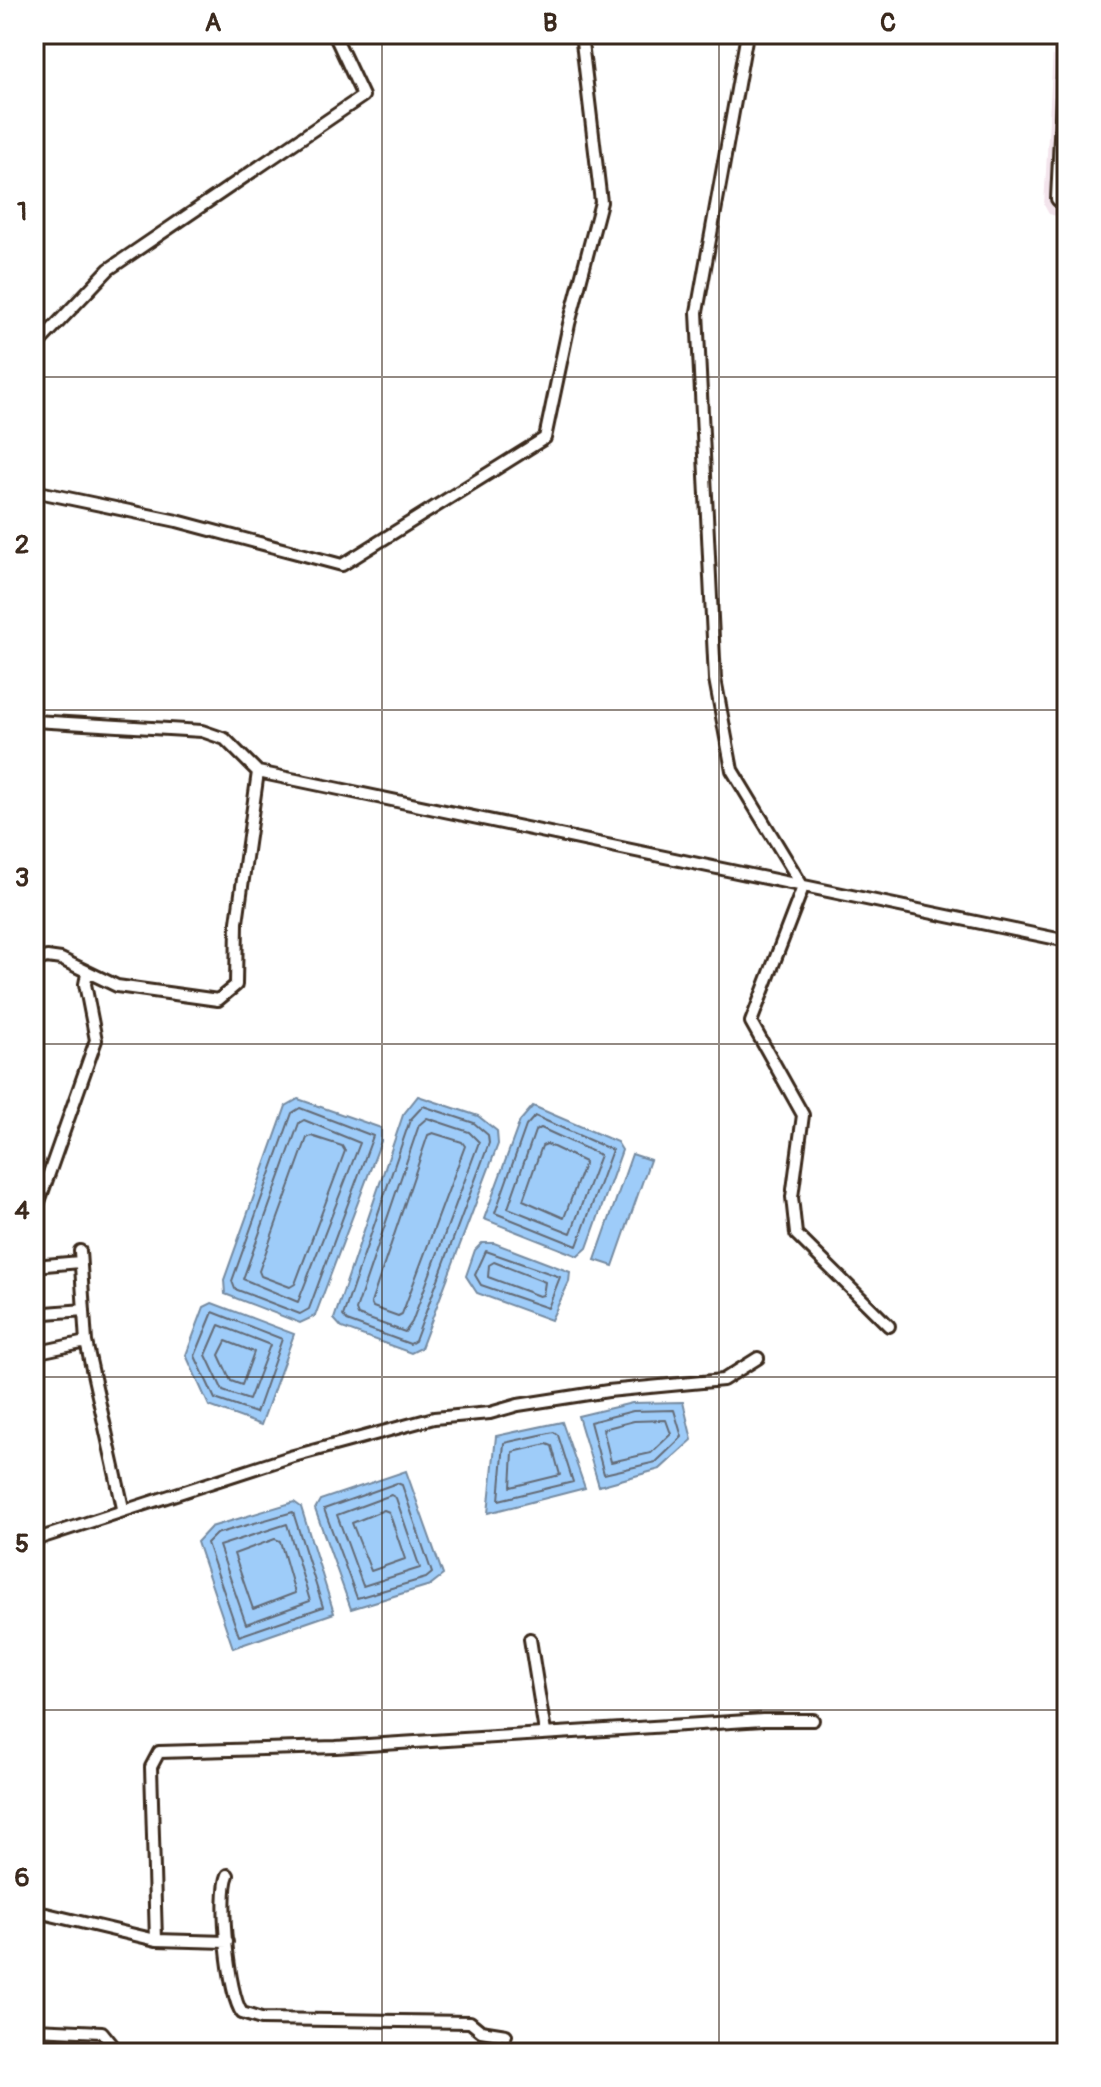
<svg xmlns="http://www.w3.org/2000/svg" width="1101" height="2087" font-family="Pangolin,sans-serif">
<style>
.built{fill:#f3e4ec}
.water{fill:#9eccf9;stroke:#768ba1;stroke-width:2}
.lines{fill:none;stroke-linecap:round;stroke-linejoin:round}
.shore{stroke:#636b76;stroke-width:2}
.minor-casing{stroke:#3b2a1e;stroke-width:16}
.minor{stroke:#fff;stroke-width:10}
.grid{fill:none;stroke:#3b2a1e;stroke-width:2;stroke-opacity:0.55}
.neatline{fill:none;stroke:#3b2a1e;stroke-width:3}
.grid-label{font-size:26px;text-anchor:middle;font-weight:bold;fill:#3b2a1e}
</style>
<rect width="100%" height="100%" fill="#fff"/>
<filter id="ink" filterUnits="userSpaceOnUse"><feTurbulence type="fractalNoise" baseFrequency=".0125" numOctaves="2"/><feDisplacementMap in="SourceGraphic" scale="16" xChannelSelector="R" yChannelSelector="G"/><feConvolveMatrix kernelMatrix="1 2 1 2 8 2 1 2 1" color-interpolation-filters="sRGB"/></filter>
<g filter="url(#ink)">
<path class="built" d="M1054,34H1067V219L1049,214L1044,205Z"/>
<path class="water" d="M418,1096L478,1116L497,1131L498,1144L421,1348L411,1353L342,1328L334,1319L403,1115Z
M298,1099L381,1128V1141L315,1316L300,1323L225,1294L224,1280L286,1106Z
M533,1106L617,1142L622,1150L587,1248L578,1256L484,1219L520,1121Z
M632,1154L650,1160L613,1266L595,1260Z
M482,1243H494L570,1272L569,1282L551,1320L477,1293L466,1276L475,1250Z
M212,1303L294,1334L261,1425L209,1406L186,1355L204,1307Z
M683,1402L692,1440L660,1469L599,1486L578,1416L632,1403Z
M562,1422L585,1488L488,1513L496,1436Z
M406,1471L443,1575L430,1585L351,1609L315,1509L320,1500Z
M294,1502L301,1507L334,1613L233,1648L197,1542L211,1527Z"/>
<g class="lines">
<path class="shore" d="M423,1106L474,1123L488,1135L489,1143L415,1341L410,1344L347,1321L343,1316L410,1120Z
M300,1108L373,1136L309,1309L300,1314L235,1289L232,1281L292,1113Z
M535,1116L612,1150L577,1246L495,1213L526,1126Z
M427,1118L469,1132L479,1142L412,1322L405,1332L358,1315L356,1310L419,1125Z
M304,1120L360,1143L298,1302L243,1279L299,1123Z
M541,1128L600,1155L571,1233L508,1208L535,1131Z
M433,1133L462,1142L465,1146L402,1314L398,1316L373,1307L371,1303L428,1135Z
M311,1136L342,1146L345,1151L295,1284L290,1287L261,1276L259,1271L307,1138Z
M547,1144L585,1162L564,1218L523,1200L542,1146Z
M486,1251L560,1277L548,1308L481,1285L475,1275Z
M494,1262L545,1282L543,1295L539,1296L488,1277L489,1265Z
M213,1312L282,1339L256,1413L215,1399L195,1356Z
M219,1325L270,1345L249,1400L223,1391L206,1355Z
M226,1341L254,1352L242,1385L231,1381L219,1355Z
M674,1410L682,1437L656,1462L604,1474L590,1422L633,1411Z
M666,1420L671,1434L651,1453L611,1462L603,1429L634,1421Z
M554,1432L558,1435L573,1482L499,1500L504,1443Z
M547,1444L552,1446L560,1475L511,1487L513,1452Z
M397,1483L402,1485L432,1573L426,1578L357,1598L324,1509Z
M391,1495L396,1498L420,1568L363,1586L337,1515Z
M384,1510L389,1512L405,1559L371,1571L352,1523Z
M293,1512L323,1607L239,1636L207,1543L216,1534Z
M287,1524L310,1601L246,1624L219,1546Z
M275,1539L280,1541L295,1593L253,1609L234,1554Z"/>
<defs>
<path id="minor" d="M747,34L697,312L715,679L732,770L803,887L751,1022L803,1115L792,1197L796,1234L889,1326
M1065,34L1057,199L1067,209
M34,348L109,269L363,96L334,34
M34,491L177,521L342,565L545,438L569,324L601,202L581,34
M34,721L202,731L225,739L258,772L1067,941
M34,961L47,957L61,959L117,986L218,1000L236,985L237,922L258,772
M34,1216L96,1040L85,984L87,974
M80,1251L86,1342L123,1508
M34,1266L80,1262
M34,1314L84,1310
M34,1353L86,1342
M34,1540L290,1457L434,1418L490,1413L518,1405L608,1391L723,1380L758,1358
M530,1639L545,1732
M228,1875C219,1895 228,1995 242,2013L261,2019L470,2022L481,2031L506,2035
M34,1911L156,1940L227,1942
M156,1940L151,1767L159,1752L336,1747L763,1720H813
M34,2029L102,2032L119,2053"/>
</defs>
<use href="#minor" class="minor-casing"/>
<use href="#minor" class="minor"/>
</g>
</g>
<path class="grid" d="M382,34V2053M719,34V2053M34,377H1067M34,710H1067M34,1044H1067M34,1377H1067M34,1710H1067"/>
<rect width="1101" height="2087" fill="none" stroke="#fff" stroke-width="88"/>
<rect x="44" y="44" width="1013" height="1999" class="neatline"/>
<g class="grid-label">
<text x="213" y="31">A</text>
<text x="550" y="31">B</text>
<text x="888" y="31">C</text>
<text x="22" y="220">1</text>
<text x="22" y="553">2</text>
<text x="22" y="886">3</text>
<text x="22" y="1219">4</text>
<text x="22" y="1552">5</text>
<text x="22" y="1886">6</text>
</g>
</svg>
